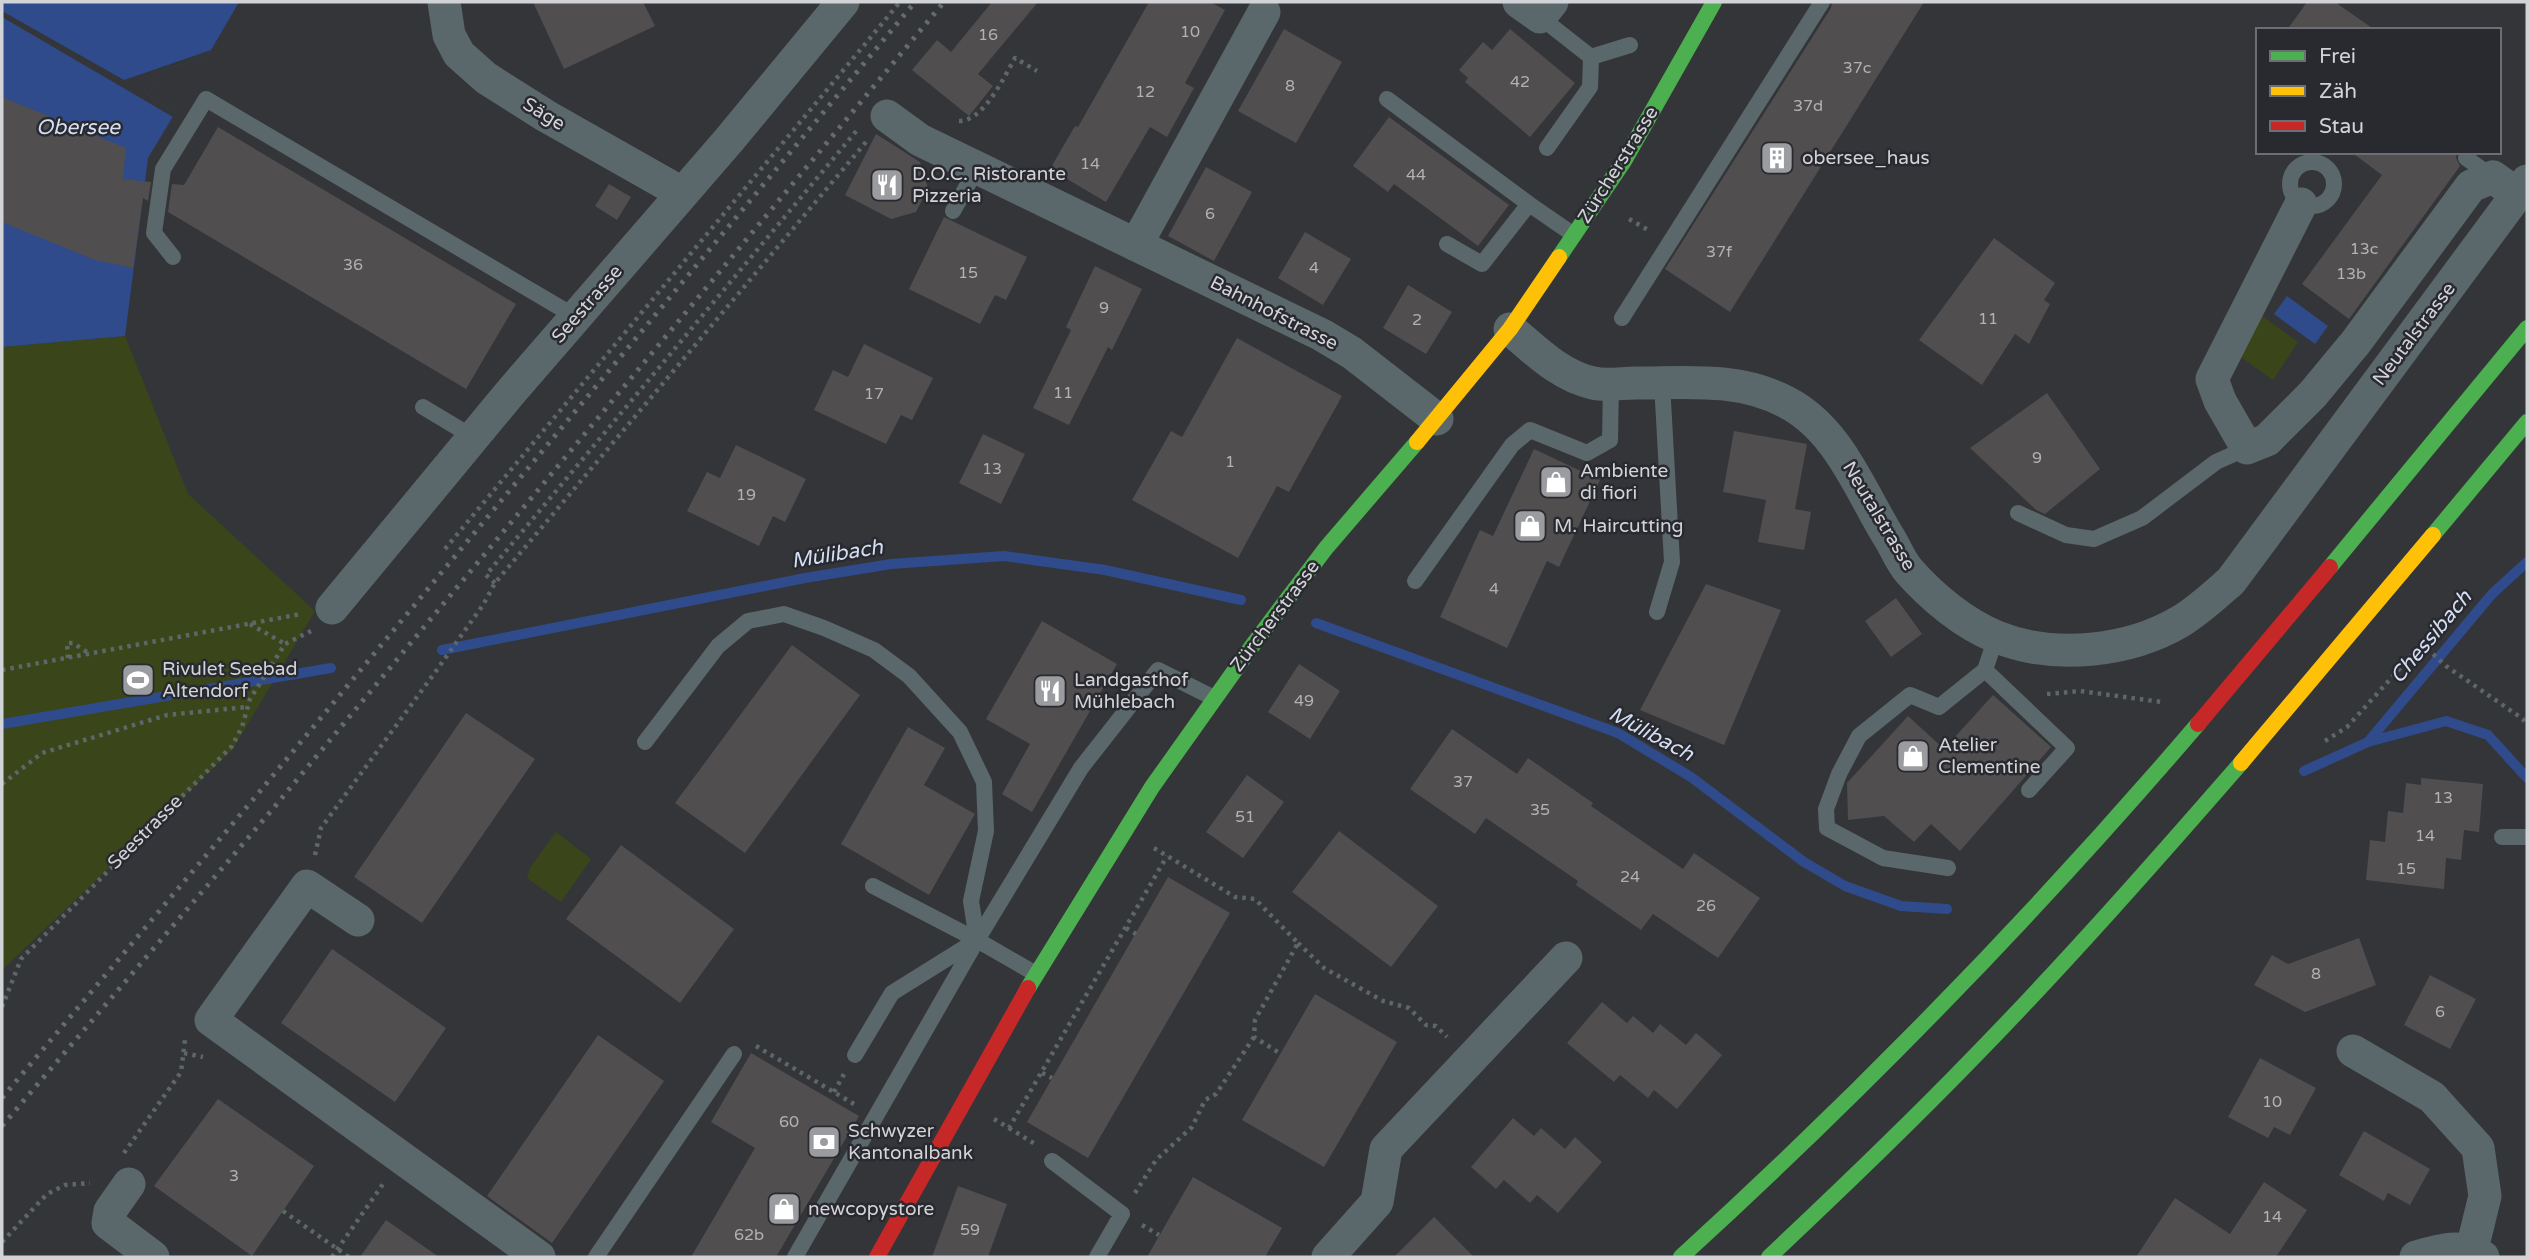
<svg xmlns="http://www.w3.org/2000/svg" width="2529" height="1259" font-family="'Varela Round',sans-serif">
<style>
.green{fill:#3a4619}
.water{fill:#2f4b8c}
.pier{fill:#343538}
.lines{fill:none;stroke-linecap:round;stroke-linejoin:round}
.stream{stroke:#2f4b8c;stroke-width:10}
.building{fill:#504e4f}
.path{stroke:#5d6668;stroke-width:4.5;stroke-dasharray:3.5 5;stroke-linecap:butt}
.lane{stroke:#5b686b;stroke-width:16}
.street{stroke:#5b686b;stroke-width:33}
.fast{stroke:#4caf50;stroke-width:16}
.slow{stroke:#ffc107;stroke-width:16}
.jam{stroke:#c62828;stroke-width:16}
.rail{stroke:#646c6f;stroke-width:5;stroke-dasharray:3.5 7;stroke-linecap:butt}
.labels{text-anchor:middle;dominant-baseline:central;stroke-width:5;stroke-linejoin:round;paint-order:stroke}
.number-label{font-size:16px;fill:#b2b2b5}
.street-label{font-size:19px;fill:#d2d3d7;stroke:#292a30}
.poi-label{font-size:19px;fill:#d2d3d7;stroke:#292a30;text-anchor:start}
.water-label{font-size:21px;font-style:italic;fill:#d4dff3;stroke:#292a30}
</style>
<rect width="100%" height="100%" fill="#343538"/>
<path class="green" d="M2262,316L2298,342L2273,380L2241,357Z
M125,336L188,494L315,611L233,749L2,970V347Z
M556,832L591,859L561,902L527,878L530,868Z"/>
<path class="water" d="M2,2H239L207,57L163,70L148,95L175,113L148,158L125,336L2,347Z
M2287,296L2328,326L2315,344L2274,314Z"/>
<path class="pier" d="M2,11L124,80L211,50L207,57L163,70L148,95L175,113L173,117L2,17Z"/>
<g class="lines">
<path class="stream" d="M1316,623L1618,733L1691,777L1804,862L1845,886L1901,906L1947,909
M442,650L805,578L891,564L1004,556L1105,570L1241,600
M2,724L331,668
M2368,742L2492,594L2527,562
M2304,771L2368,742L2446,721L2488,735L2527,778"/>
</g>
<path class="building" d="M533,2H643L655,26L564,69Z
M992,2H1038L978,74L993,86L969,116L912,70L937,40L951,52Z
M1149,2H1210L1225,10L1185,83L1194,88L1167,137L1150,127L1106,202L1050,169L1075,126L1078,127Z
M1832,2H1924L1730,312L1665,269L1831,8Z
M2307,2H2335L2375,30H2287Z
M1284,29L1342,62L1296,143L1238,111Z
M1510,29L1575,83L1530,137L1465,82L1468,78L1459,70L1483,42L1492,50Z
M2,97L126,148L123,179L151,182L148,201L143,198L133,268L95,260L2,222Z
M1389,117L1509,205L1478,246L1394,184L1388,192L1353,166Z
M218,127L516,304L466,389L168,212L172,184L184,185Z
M876,134L920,162L928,188L916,212L891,219L845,195Z
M2351,152H2457L2456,158L2460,166L2349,319L2302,284L2382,175Z
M1206,167L1252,192L1214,261L1168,236Z
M609,184L631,197L617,220L595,206Z
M944,217L1027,257L1006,300L995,295L980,324L909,289Z
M1305,232L1351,259L1323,305L1278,278Z
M1994,238L2055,283L2044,300L2050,304L2029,344L2015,334L1982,385L1919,340Z
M1095,266L1142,289L1112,350L1108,347L1069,425L1033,408L1071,330L1066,327Z
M1408,285L1452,312L1426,354L1383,328Z
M1237,338L1342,396L1289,492L1277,486L1238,558L1132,500L1171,431L1182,437Z
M864,344L933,378L912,420L901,415L886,444L814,410L833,370L848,377Z
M2047,393L2100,469L2045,514L2036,510L1970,448Z
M1734,431L1807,444L1795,509L1811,512L1804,550L1758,542L1766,500L1723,492Z
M983,434L1025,454L1001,504L959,483Z
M736,445L806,479L785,522L773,516L759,546L687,511L707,472L720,478Z
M1534,449L1600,480L1559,567L1547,561L1507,648L1440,617L1480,530L1493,536Z
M1706,584L1781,610L1724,745L1640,710Z
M1896,598L1922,634L1891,657L1865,621Z
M1042,621L1117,664L1032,812L1002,794L1030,744L986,719Z
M792,645L860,695L745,853L675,803Z
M1299,664L1340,691L1310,739L1268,712Z
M1993,695L2051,747L1960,851L1931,824L1914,842L1884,816L1848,820L1847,783L1908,716L1944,749Z
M466,713L535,759L422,923L354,877Z
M908,727L945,748L924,785L975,814L929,895L841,844Z
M1452,729L1517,774L1528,758L1593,803L1591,806L1683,869L1694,853L1760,898L1718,958L1653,914L1641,930L1576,885L1578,881L1486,818L1475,834L1410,789Z
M1247,775L1284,802L1243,858L1206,832Z
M2421,778L2483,784L2479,832L2464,830L2461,860L2446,858L2444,889L2366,880L2370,840L2385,842L2388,811L2403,813L2406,783L2421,785Z
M1339,831L1438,906L1391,967L1292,892Z
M621,845L734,929L680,1003L566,919Z
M1168,877L1230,913L1088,1158L1027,1122Z
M2359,938L2376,985L2305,1012L2254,985L2272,955L2288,964Z
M332,949L446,1028L395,1102L281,1023Z
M2430,975L2476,999L2450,1049L2404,1025Z
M1315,994L1397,1042L1324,1167L1242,1120Z
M1602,1002L1627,1023L1633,1016L1653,1033L1660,1024L1686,1045L1696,1033L1722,1055L1677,1109L1654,1090L1648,1098L1620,1075L1614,1082L1567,1043Z
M598,1035L664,1081L552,1243L487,1196Z
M751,1053L859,1116L776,1257H691L755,1148L711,1122Z
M2260,1058L2316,1088L2290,1135L2274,1127L2268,1138L2228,1117Z
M218,1099L314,1166L252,1256L154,1186Z
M1513,1118L1534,1136L1541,1128L1565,1149L1575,1137L1602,1162L1558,1213L1537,1195L1530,1203L1504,1180L1496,1189L1471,1167Z
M2364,1131L2430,1169L2410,1205L2388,1193L2384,1201L2339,1175Z
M1193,1177L1282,1228L1265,1257H1147Z
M2264,1182L2307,1210L2276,1257H2136L2175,1198L2230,1234Z
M958,1186L1007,1204L988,1257H932Z
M1434,1217L1474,1257H1394Z
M386,1220L439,1257H360Z"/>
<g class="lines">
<path class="path" d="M959,121C984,121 1004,77 1015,58L1037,71
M1629,219L1650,231
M445,549L900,2
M495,583L486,575L858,129
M250,624L285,644
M68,658L67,643H73L90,654
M2,670L301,614
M2047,694L2080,691L2162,702
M2325,741L2347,727L2422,644L2446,666L2523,719L2527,726
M2,784L42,753L167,715L247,707
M1154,848L1235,897L1255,899L1298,943L1255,1020L1254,1037L1281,1054
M315,855L321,828L436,671L483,605L495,583L866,142
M1126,928L1136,934
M1298,943L1324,968L1383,1001L1409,1008L1426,1025L1436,1026L1447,1037
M2,1007L21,959L232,746L242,727L250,699L285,644L311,631
M756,1046L854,1104
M184,1053L203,1057
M1042,1073L1052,1078
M834,1092L844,1074
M994,1119L1009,1128L1167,856
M1009,1128L1035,1144
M124,1153L181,1072L185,1040
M1135,1193L1156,1160L1192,1127L1205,1100L1216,1094L1254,1037
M283,1211L349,1257
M1142,1225L1159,1235
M2,1242L47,1194L65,1185L90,1183
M332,1257L383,1184"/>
<path class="lane" d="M1540,17L1591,57L1590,87L1547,148
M1591,57L1630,45
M1387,99L1529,204
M2466,158L2493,177
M2290 184a22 22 0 1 1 44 0a22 22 0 1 1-44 0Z
M953,211L977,168
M1447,244L1482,264L1529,204L1574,235
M173,257L154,233L163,169L206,99L576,317
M1622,318L1822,2
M423,407L473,437
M2018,513L2066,535L2094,539L2142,518L2216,462L2247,448
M1415,581L1512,445L1530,430L1587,453L1610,440L1611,383
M1657,612L1672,562L1662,383
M1996,637L1985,670L2067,748L2029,790
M645,742L718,646L748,621L784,614L824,628L874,650L909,676L960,732L984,782L986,831L971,901L977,940
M2502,837H2527
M1948,868L1883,858L1827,828L1826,809L1839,774L1859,736L1910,695L1939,707L1985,670
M873,886L977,940
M855,1055L892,993L977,940L1036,974
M1052,1161L1122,1214L1097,1257
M596,1257L734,1054
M795,1257L977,940L1081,768L1158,670L1214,698"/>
<path class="street" d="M444,2L449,35L459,54L486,78L546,116L682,193
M1519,2L1540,17L1552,2
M887,116L920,140L1322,335L1352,353L1437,419
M2301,204L2212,379L2220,401L2247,448L2267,440L2313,394L2356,342L2471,186L2493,177L2518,195
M1136,245L1264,12
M1510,329C1535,350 1560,376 1593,383C1606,386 1622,383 1636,383C1687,383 1739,377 1786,402C1839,429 1860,491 1890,539C1896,549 1901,562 1909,571C1932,597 1964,624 1997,637C2054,660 2129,652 2181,621C2199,610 2215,595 2231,581L2527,181
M332,608L510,393L729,140L843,2
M358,920L307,886L211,1020L539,1257
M2353,1051L2432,1097L2478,1148L2485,1196L2472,1249
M129,1184L110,1211L108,1223L153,1257
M1328,1257L1377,1202L1386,1149L1566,958
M2416,1257C2439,1250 2463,1243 2483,1257"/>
<path class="fast" d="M1559,257L1624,161L1714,2
M2433,535L2527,422
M2330,567L2527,328
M1028,988L1152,787L1255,642L1326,548L1417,442
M1681,1257C1864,1090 2037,912 2198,724
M1769,1257C1837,1193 1905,1128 1970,1061C2064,965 2153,864 2241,763"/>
<path class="slow" d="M1417,442L1510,329L1559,257
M2241,763L2433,535"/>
<path class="jam" d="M2198,724L2330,567
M877,1257L1028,988"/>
<path class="rail" d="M2,1098L256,796L915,2
M2,1126L271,811L944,2"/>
</g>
<defs>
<symbol id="building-square" viewBox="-11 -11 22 22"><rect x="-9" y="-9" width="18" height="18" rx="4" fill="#9b9c9f" stroke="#292a30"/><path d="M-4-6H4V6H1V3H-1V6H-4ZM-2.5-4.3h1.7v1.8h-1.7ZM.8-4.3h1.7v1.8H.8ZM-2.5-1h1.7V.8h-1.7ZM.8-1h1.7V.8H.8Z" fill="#fff"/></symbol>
<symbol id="restaurant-square" viewBox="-11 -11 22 22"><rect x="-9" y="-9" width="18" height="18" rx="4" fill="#9b9c9f" stroke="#292a30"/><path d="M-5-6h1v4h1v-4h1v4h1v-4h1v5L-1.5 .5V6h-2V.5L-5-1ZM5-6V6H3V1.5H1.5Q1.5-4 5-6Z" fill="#fff"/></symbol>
<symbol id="shop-square" viewBox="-11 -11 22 22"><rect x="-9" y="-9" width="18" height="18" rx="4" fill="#9b9c9f" stroke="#292a30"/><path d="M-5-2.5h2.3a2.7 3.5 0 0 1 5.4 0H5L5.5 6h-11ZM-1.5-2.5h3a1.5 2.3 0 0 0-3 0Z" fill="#fff"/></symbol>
<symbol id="stadium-square" viewBox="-11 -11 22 22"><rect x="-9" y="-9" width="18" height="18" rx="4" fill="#9b9c9f" stroke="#292a30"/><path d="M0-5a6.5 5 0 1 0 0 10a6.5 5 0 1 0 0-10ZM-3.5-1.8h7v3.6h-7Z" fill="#fff"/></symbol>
<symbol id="bank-square" viewBox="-11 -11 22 22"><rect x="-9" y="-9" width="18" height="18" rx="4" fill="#9b9c9f" stroke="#292a30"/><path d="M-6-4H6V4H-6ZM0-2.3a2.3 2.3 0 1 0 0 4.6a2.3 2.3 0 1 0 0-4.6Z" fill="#fff"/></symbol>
</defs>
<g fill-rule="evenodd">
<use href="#building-square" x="1758" y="139" width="38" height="38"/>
<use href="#restaurant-square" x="868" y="166" width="38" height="38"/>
<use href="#shop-square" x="1537" y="463" width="38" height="38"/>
<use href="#shop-square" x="1511" y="507" width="38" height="38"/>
<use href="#stadium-square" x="119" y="661" width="38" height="38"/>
<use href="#restaurant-square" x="1031" y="672" width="38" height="38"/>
<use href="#shop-square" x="1894" y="737" width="38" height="38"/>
<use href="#bank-square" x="805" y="1123" width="38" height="38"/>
<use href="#shop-square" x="765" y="1190" width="38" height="38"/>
</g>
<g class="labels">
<g class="number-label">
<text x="1190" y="32">10</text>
<text x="988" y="35">16</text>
<text x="1857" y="68">37c</text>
<text x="1520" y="82">42</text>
<text x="1290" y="86">8</text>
<text x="1145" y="92">12</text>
<text x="1808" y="106">37d</text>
<text x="1090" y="164">14</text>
<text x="1416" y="175">44</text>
<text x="1210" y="214">6</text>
<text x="2364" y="249">13c</text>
<text x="1719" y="252">37f</text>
<text x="353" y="265">36</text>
<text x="1314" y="268">4</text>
<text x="968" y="273">15</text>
<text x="2351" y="274">13b</text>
<text x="1104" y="308">9</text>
<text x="1988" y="319">11</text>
<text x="1417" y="320">2</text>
<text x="1063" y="393">11</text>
<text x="874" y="394">17</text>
<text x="2037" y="458">9</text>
<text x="1230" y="462">1</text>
<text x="992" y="469">13</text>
<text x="746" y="495">19</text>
<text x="1494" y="589">4</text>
<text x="1304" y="701">49</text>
<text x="1463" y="782">37</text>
<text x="2443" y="798">13</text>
<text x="1540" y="810">35</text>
<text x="1245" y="817">51</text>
<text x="2425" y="836">14</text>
<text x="2406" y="869">15</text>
<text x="1630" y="877">24</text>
<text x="1706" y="906">26</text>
<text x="2316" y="974">8</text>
<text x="2440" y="1012">6</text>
<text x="2272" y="1102">10</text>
<text x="789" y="1122">60</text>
<text x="234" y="1176">3</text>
<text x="2272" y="1217">14</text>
<text x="970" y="1230">59</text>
<text x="749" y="1235">62b</text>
</g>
<g class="street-label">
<text transform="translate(544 114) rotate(31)">Säge</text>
<text transform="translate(1618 165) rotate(-58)">Zürcherstrasse</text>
<text transform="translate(587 304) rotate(-49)">Seestrasse</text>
<text transform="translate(1274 313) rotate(27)">Bahnhofstrasse</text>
<text transform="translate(2414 334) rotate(-53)">Neutalstrasse</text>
<text transform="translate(1879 516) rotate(59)">Neutalstrasse</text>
<text transform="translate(1275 616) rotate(-53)">Zürcherstrasse</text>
<text transform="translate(145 832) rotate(-45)">Seestrasse</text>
</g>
<g class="poi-label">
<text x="1802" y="158">obersee_haus</text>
<text x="912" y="174">D.O.C. Ristorante<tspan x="912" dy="22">Pizzeria</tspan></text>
<text x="1580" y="471">Ambiente<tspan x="1580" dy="22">di fiori</tspan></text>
<text x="1554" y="526">M. Haircutting</text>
<text x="162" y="669">Rivulet Seebad<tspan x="162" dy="22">Altendorf</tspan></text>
<text x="1074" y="680">Landgasthof<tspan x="1074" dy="22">Mühlebach</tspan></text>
<text x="1938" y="745">Atelier<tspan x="1938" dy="22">Clementine</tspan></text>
<text x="848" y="1131">Schwyzer<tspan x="848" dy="22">Kantonalbank</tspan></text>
<text x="808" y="1209">newcopystore</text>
</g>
<g class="water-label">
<text x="78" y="127">Obersee</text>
<text transform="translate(837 554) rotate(-9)">Mülibach</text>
<text transform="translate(2431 637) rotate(-50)">Chessibach</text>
<text transform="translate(1651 734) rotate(28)">Mülibach</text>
</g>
</g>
<rect width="2529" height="1259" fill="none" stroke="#d2d3d7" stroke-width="7"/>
<rect x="2256" y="28" width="245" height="126" fill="#292a30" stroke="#6d6e73" stroke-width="2"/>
<rect x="2270" y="51" width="35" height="10" fill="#4caf50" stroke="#6d6e73" stroke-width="2"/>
<text x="2319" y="63" font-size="21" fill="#d2d3d7">Frei</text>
<rect x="2270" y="86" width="35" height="10" fill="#ffc107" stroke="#6d6e73" stroke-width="2"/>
<text x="2319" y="98" font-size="21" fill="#d2d3d7">Zäh</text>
<rect x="2270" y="121" width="35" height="10" fill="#c62828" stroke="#6d6e73" stroke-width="2"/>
<text x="2319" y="133" font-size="21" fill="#d2d3d7">Stau</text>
</svg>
